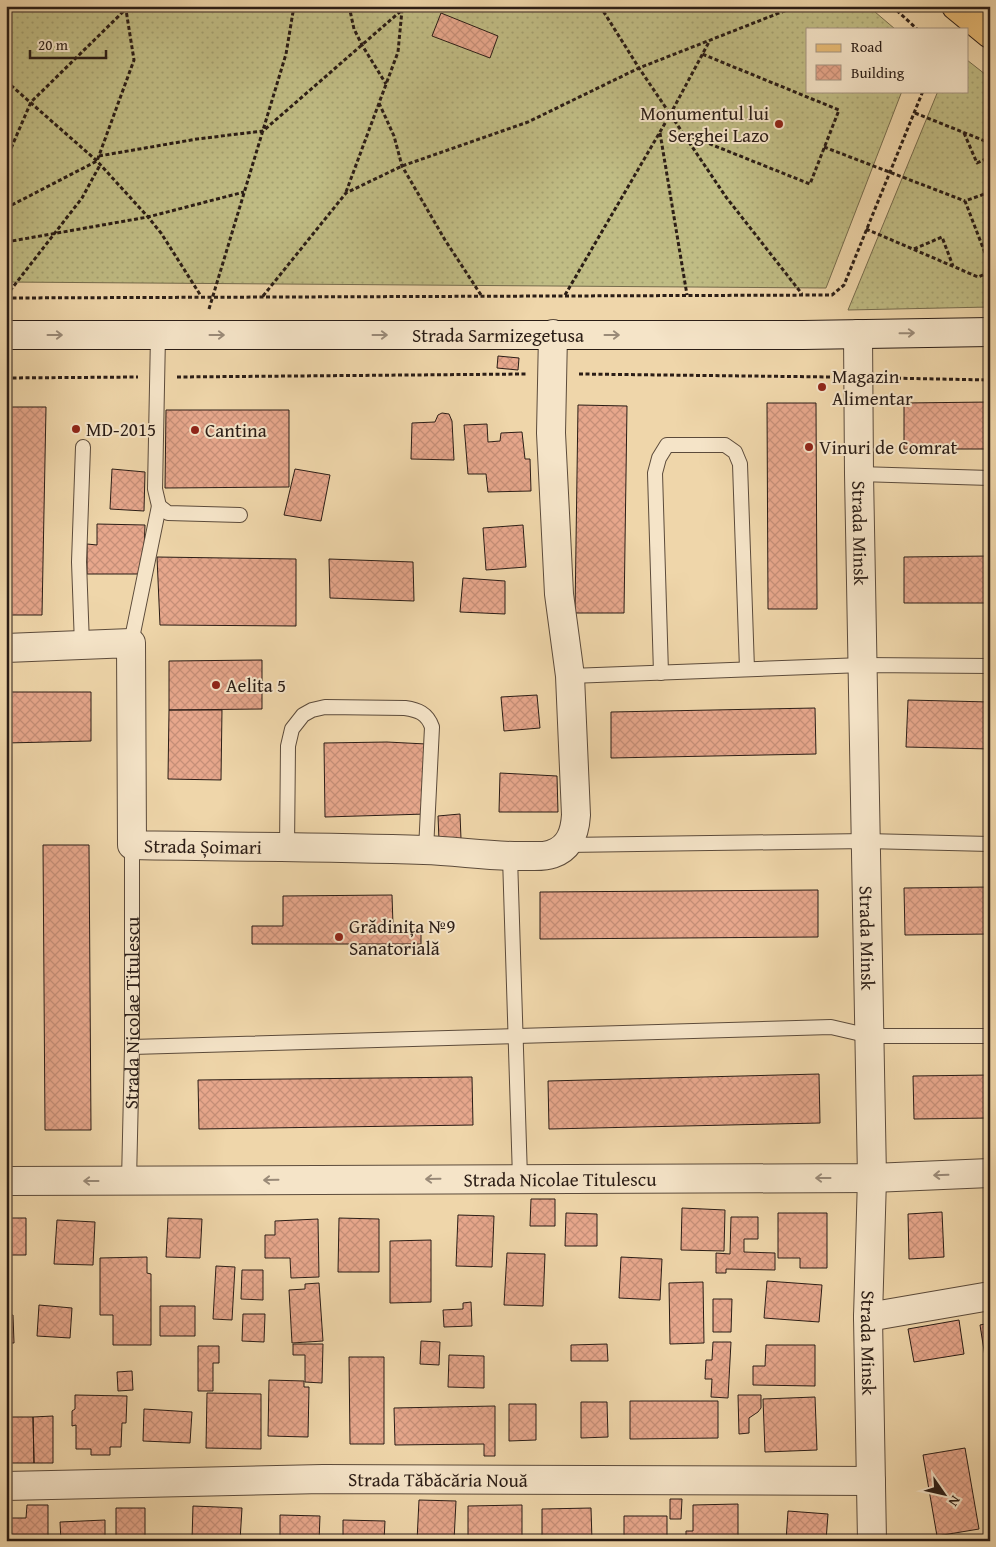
<svg xmlns="http://www.w3.org/2000/svg" width="996" height="1547" font-family="'Gentium Book Plus',serif">
<style>
.grass{fill:url(#grass-dots);stroke:#766c4d}
.building{fill:url(#building-cross-hatch);stroke:#2b1d16}
.lines{fill:none;stroke-linecap:round;stroke-linejoin:round}
.service-casing{stroke:#5c4b3b;stroke-width:16}
.minor-casing{stroke:#5c4b3b;stroke-width:30}
.tertiary-casing{stroke:#5c4b3b;stroke-width:30}
.secondary-casing{stroke:#2b1d16;stroke-width:30}
.primary-casing{stroke:#2b1d16;stroke-width:30}
.path{stroke:#2b1d16;stroke-width:3;stroke-dasharray:4 2.5;stroke-linecap:butt}
.service{stroke:#f5e4c8;stroke-width:14}
.minor{stroke:#f5e4c8;stroke-width:28}
.tertiary{stroke:#f5e4c8;stroke-width:28}
.secondary{stroke:#f5e4c8;stroke-width:28}
.primary{stroke:#e8bb75;stroke-width:28}
.oneway{stroke:#9a8a78}
.poi-dot{fill:#8f2418;stroke:#f5e4c8;stroke-width:2}
.labels{text-anchor:middle;dominant-baseline:central;stroke-width:4;stroke-linejoin:round;paint-order:stroke}
.poi-label{font-size:19px;fill:#2b1d16;stroke:#f5e4c8;text-anchor:start}
.street-label{font-size:19px;fill:#2b1d16;stroke:#f5e4c8}
</style>
<defs>
<pattern id="grass-dots" width="8" height="8" patternUnits="userSpaceOnUse" patternTransform="scale(1.25)"><rect width="8" height="8" fill="#c0bc84"/><path d="M2 2h.1M6 6h.1" fill="none" stroke="#a5a171" stroke-width="1.8" stroke-linecap="round"/></pattern>
<pattern id="building-cross-hatch" width="8" height="8" patternUnits="userSpaceOnUse" patternTransform="scale(1.25)"><rect width="8" height="8" fill="#e7a78c"/><path d="M0 0l8 8M0 8l8-8" fill="none" stroke="#c68f78"/></pattern>
</defs>
<rect width="100%" height="100%" fill="#efd6aa"/>
<filter id="stains"><feTurbulence type="fractalNoise" baseFrequency=".004" numOctaves="4"/><feColorMatrix values="0 0 0 0 .2 0 0 0 0 .09 0 0 0 0 .02 0 0 0 .5 -.17"/></filter>
<radialGradient id="worn" r=".72"><stop offset=".6" stop-color="#630" stop-opacity="0"/><stop offset="1" stop-color="#630" stop-opacity=".3"/></radialGradient>
<path class="grass" d="M6,6H868L895,29H807V91H902L826,288L6,282Z
M967,60L990,78V307L848,310L938,91H967Z"/>
<path class="building" d="M441,13L498,36L490,58L432,36Z
M498,356L519,358L518,370L497,368Z
M990,402V449H904V403Z
M767,403H816L817,609H768Z
M578,405L627,406L624,613H575Z
M6,407H46L42,615H6Z
M166,410H289V487L165,488Z
M442,413L449,414L452,421L454,460L411,459L412,423L435,422L438,415Z
M487,424L488,442L500,441L501,433L522,432L525,459H530L531,491L488,492L486,474H468L464,425Z
M112,469L145,472L144,511L110,509Z
M295,469L330,475L321,521L284,515Z
M97,524L145,525L143,574H87V544L97,545Z
M523,525L526,567L486,570L483,528Z
M990,556V603H904V557Z
M157,557L296,559V626L160,625Z
M329,559L413,562L414,601L330,598Z
M463,578L505,581V614L460,612Z
M262,660V709L169,710V661Z
M6,692H91V741L6,743Z
M537,695L540,728L504,731L501,697Z
M908,700L990,702V749L906,747Z
M815,708L816,754L611,758V712Z
M169,710H222L221,780L168,779Z
M387,742L426,744V814L325,817L324,743Z
M500,773L557,776L558,812H499Z
M460,814L461,839L439,840L438,816Z
M43,845H89L91,1130H45Z
M990,887V934L905,935L904,888Z
M818,890V937L540,939V892Z
M392,895L393,925H421V944H252V926H283V896Z
M819,1074L820,1123L549,1129L548,1081Z
M990,1075V1118L914,1119L913,1076Z
M472,1077L473,1125L199,1129L198,1080Z
M531,1199H555V1226H530Z
M682,1208L725,1210L724,1251L681,1250Z
M942,1212L944,1257L909,1259L908,1214Z
M566,1213L597,1214V1246H565Z
M778,1213H827V1268H800V1258H778Z
M458,1215L494,1216L492,1267L456,1266Z
M731,1217H758V1239H744V1252L775,1253V1270L726,1269V1273H716V1253L730,1254Z
M6,1218H26V1255H6Z
M168,1218L202,1219L200,1258L166,1257Z
M339,1218L379,1219V1272H338Z
M318,1219L319,1277L291,1278L290,1258H265V1235H275V1221Z
M57,1220L95,1222L93,1265L54,1264Z
M431,1240V1302L390,1303V1241Z
M507,1253L545,1254L543,1306L504,1305Z
M147,1257V1273L151,1274V1345H113V1315H100V1258Z
M621,1257L662,1259L660,1300L619,1298Z
M6,1264L8,1297H6Z
M216,1266L235,1267L232,1320L213,1319Z
M242,1270H263V1300L241,1299Z
M767,1281L822,1285L819,1322L764,1318Z
M703,1282L704,1343L670,1344L669,1283Z
M319,1283L323,1341L292,1343L289,1290L305,1289V1284Z
M713,1299H732L731,1332H713Z
M471,1302L472,1326L444,1327L443,1310L463,1309V1303Z
M39,1305L72,1308L70,1338L37,1336Z
M160,1306H195V1336H160Z
M243,1314H265L264,1342L242,1341Z
M6,1315H13L14,1343H6Z
M959,1320L964,1354L914,1362L908,1329Z
M990,1323V1362L986,1363L980,1325Z
M421,1341L440,1342L439,1365L420,1364Z
M713,1342H731L728,1398L711,1397L712,1379H705L706,1360H712Z
M293,1344H323L322,1383L305,1382V1355H293Z
M607,1344L608,1361H571V1345Z
M766,1345H815V1386L753,1385V1366H765Z
M198,1346H219V1363H213V1391H198Z
M449,1355L484,1356V1388L448,1387Z
M349,1357H384V1444H350Z
M132,1371L133,1390L118,1391L117,1372Z
M269,1380L304,1381V1387H309L308,1437L268,1436Z
M207,1393L261,1394V1449L206,1448Z
M75,1395L127,1396L126,1423H122L121,1447H110V1455H91V1449H76V1425L72,1426V1411L75,1409Z
M738,1395H761V1408L758,1412L749,1418V1433L739,1434Z
M815,1397L817,1450L765,1452L763,1399Z
M630,1401H718V1438L630,1439Z
M581,1402H607L608,1437L581,1438Z
M509,1404H536V1440L509,1441Z
M495,1406V1456H484V1444L395,1445L394,1408Z
M144,1409L192,1412L190,1443L143,1441Z
M53,1416V1463H34L33,1417Z
M6,1417H33L34,1463H6Z
M965,1448L979,1529L937,1536L923,1455Z
M670,1499H682L681,1519H670Z
M419,1500L456,1501L454,1541H417Z
M738,1504V1541H686V1531H693V1505Z
M27,1505H48V1541H6V1518H26Z
M522,1505V1541H468V1506Z
M193,1506L242,1508L240,1541L192,1540Z
M116,1508H145V1541H116Z
M591,1508L592,1541H542V1509Z
M788,1511L828,1514L826,1541H786Z
M280,1515L320,1516L319,1541H280Z
M624,1516H667V1541H624Z
M105,1520V1541H61L60,1522Z
M343,1520L385,1521L384,1541H343Z"/>
<g class="lines">
<defs>
<g id="service">
<path d="M158,335L155,489L159,506L168,513L240,515"/>
<path d="M859,474L990,478"/>
<path d="M131,643L159,506"/>
<path d="M82,645L79,562L83,447"/>
<path d="M661,673L655,473L659,458L667,445H725L735,452L740,464L747,669"/>
<path d="M570,676L863,665L990,666"/>
<path d="M566,845L866,841L990,844"/>
<path d="M287,848L288,746L292,729L303,715L312,710L325,707L405,708C418,710 427,713 432,727L426,850"/>
<path d="M510,857L520,1178"/>
<path d="M132,1047L831,1027L870,1036H990"/>
<path id="s1" d="M129,1181L132,1047V845"/>
</g>
<g id="minor">
<path id="s2" d="M6,648L131,643L132,845C230,847 327,847 424,850C458,851 492,857 526,856C535,856 544,857 552,854C570,848 575,832 576,815L570,676L559,594L551,433L553,334"/>
<path d="M868,1317L990,1296"/>
<path id="s3" d="M6,1486L323,1479L871,1481"/>
</g>
<g id="tertiary">
<path id="s4" d="M858,334L859,474L872,1178L868,1317L872,1541"/>
<path id="s5" d="M6,1181L872,1178L990,1173"/>
</g>
<g id="secondary">
<path id="s6" d="M6,335H803L990,332"/>
</g>
<path id="primary" d="M956,6L990,34"/>
</defs>
<use href="#service" class="service-casing"/>
<use href="#minor" class="minor-casing"/>
<use href="#tertiary" class="tertiary-casing"/>
<use href="#secondary" class="secondary-casing"/>
<use href="#primary" class="primary-casing"/>
<path class="path" d="M349,6L354,29L362,45L386,84
M600,6L639,68L726,197L802,294
M892,6L917,29
M6,81L97,161L148,217L161,233L201,296
M379,103L394,136L402,166L445,240L481,295
M915,113L990,143
M660,133L687,295
M964,133L977,163L990,157
M685,134L810,184L839,110L702,54
M824,147L965,201
M99,156L197,139L263,131L402,10L409,6
M6,160L31,102L129,6
M346,192L398,52L402,10
M990,192L965,201L990,266
M6,208L97,161L134,60L126,10
M866,229L978,277L990,272
M6,242L148,217L244,192
M914,249L942,237L953,266
M565,295L671,113L710,40
M6,296L82,198L100,165
M263,296L346,193L402,166L528,122L639,68L797,6
M6,298L832,295L844,285L923,91
M209,309L286,54L294,6
M579,374L833,377
M177,377L526,374
M6,378L138,377
M884,378L990,380"/>
<use href="#service" class="service"/>
<use href="#minor" class="minor"/>
<use href="#tertiary" class="tertiary"/>
<use href="#secondary" class="secondary"/>
<use href="#primary" class="primary"/>
</g>
<defs><path id="oneway-shaft" d="M-6 0H5M1.5-3L5.5 0L1.5 3" fill="none" stroke-width="1.6" stroke-linecap="round" stroke-linejoin="round" transform="scale(1.25)"/></defs>
<g class="oneway">
<use href="#oneway-shaft" transform="translate(907 333) rotate(-1)"/>
<use href="#oneway-shaft" transform="translate(55 335)"/>
<use href="#oneway-shaft" transform="translate(217 335)"/>
<use href="#oneway-shaft" transform="translate(380 335)"/>
<use href="#oneway-shaft" transform="translate(612 335)"/>
<use href="#oneway-shaft" transform="translate(941 1175) rotate(178)"/>
<use href="#oneway-shaft" transform="translate(823 1178) rotate(180)"/>
<use href="#oneway-shaft" transform="translate(433 1179) rotate(179)"/>
<use href="#oneway-shaft" transform="translate(271 1180) rotate(179)"/>
<use href="#oneway-shaft" transform="translate(91 1181) rotate(-180)"/>
</g>
<g class="poi-dot">
<circle cx="779" cy="124" r="5"/>
<circle cx="822" cy="387" r="5"/>
<circle cx="76" cy="429" r="5"/>
<circle cx="195" cy="430" r="5"/>
<circle cx="809" cy="447" r="5"/>
<circle cx="216" cy="685" r="5"/>
<circle cx="339" cy="937" r="5"/>
</g>
<g class="labels">
<g class="poi-label">
<text x="769" y="113" text-anchor="end">Monumentul lui<tspan x="769" dy="22">Serghei Lazo</tspan></text>
<text x="832" y="376">Magazin<tspan x="832" dy="22">Alimentar</tspan></text>
<text x="86" y="429">MD-2015</text>
<text x="205" y="430">Cantina</text>
<text x="819" y="447">Vinuri de Comrat</text>
<text x="226" y="685">Aelita 5</text>
<text x="349" y="926">Grădinița №9<tspan x="349" dy="22">Sanatorială</tspan></text>
</g>
<g class="street-label">
<text stroke="none"><textPath href="#s6" startOffset="492">Strada Sarmizegetusa</textPath></text>
<text stroke="none"><textPath href="#s4" startOffset="199">Strada Minsk</textPath></text>
<text stroke="none"><textPath href="#s2" startOffset="398">Strada Șoimari</textPath></text>
<text stroke="none"><textPath href="#s4" startOffset="604">Strada Minsk</textPath></text>
<text stroke="none"><textPath href="#s1" startOffset="168">Strada Nicolae Titulescu</textPath></text>
<text stroke="none"><textPath href="#s5" startOffset="554">Strada Nicolae Titulescu</textPath></text>
<text stroke="none"><textPath href="#s4" startOffset="1009">Strada Minsk</textPath></text>
<text stroke="none"><textPath href="#s3" startOffset="432">Strada Tăbăcăria Nouă</textPath></text>
</g>
</g>
<rect width="996" height="1547" fill="none" stroke="#efd6aa" stroke-width="25"/>
<rect x="8" y="8" width="981" height="1532" fill="none" stroke="#2b1d16" stroke-width="2.5"/>
<rect x="12" y="12" width="971" height="1522" fill="none" stroke="#2b1d16"/>
<rect x="806" y="28" width="162" height="65" fill="#f5e4c8" stroke="#a49481"/>
<rect x="816" y="44" width="25" height="8" fill="#e8bb75" stroke="#a49481"/>
<text x="851" y="52" font-size="15" fill="#2b1d16">Road</text>
<rect x="816" y="65" width="25" height="15" fill="url(#building-cross-hatch)" stroke="#a49481"/>
<text x="851" y="78" font-size="15" fill="#2b1d16">Building</text>
<g transform="translate(944 1494) rotate(124)" stroke="#f5e4c8" stroke-width="4" paint-order="stroke">
<path d="M0-4L9 19L0 12L-9 19Z" fill="#2b1d16"/>
<text y="-8" font-size="14" font-weight="bold" text-anchor="middle" fill="#2b1d16">N</text>
</g>
<path d="M30 50v8h76v-8" fill="none" stroke="#2b1d16" stroke-width="2.5"/>
<text x="38" y="50" font-size="15" fill="#2b1d16" stroke="#f5e4c8" stroke-width="4" paint-order="stroke">20 m</text>
<rect width="100%" height="100%" filter="url(#stains)"/>
<rect width="100%" height="100%" fill="url(#worn)"/>
</svg>
